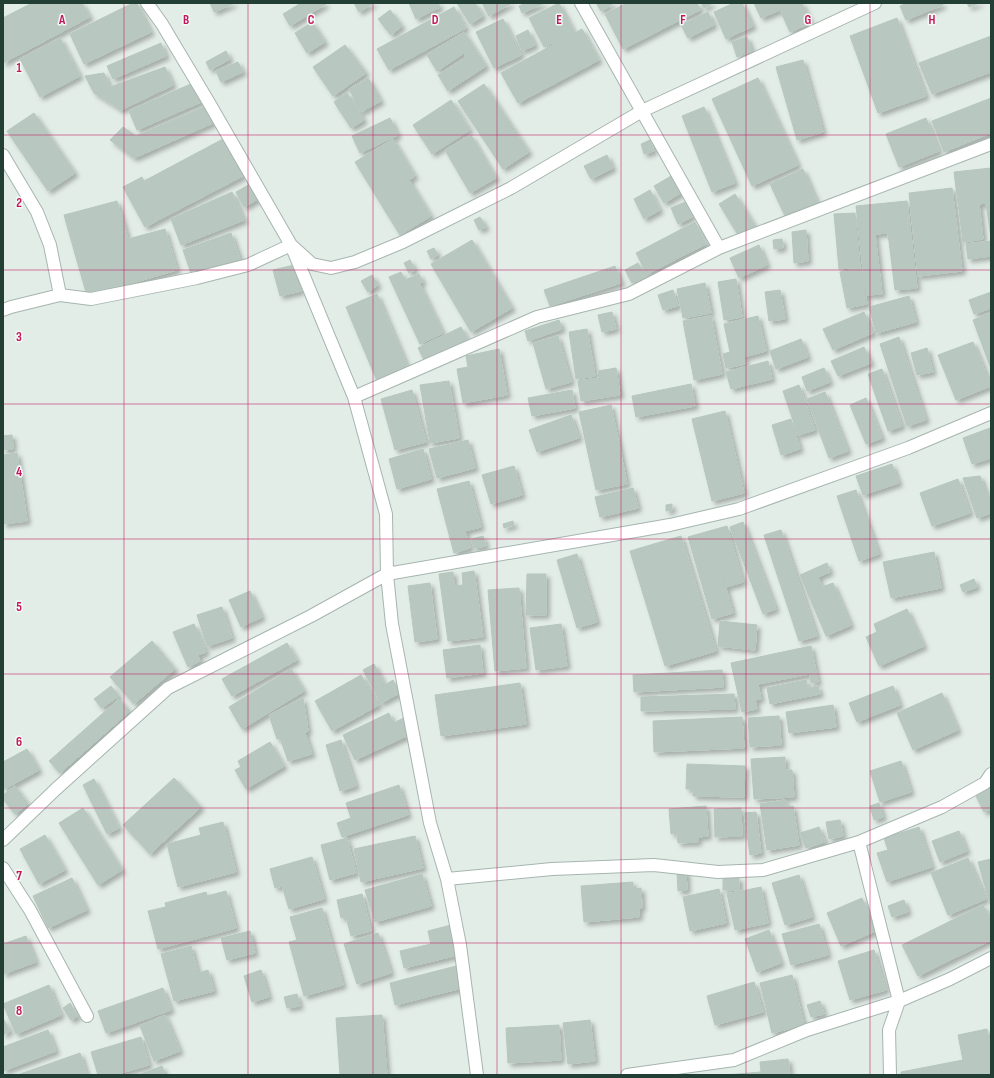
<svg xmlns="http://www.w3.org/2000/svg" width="994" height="1078" font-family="'Sofia Sans Condensed',sans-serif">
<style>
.building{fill:#b8c8c1;stroke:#b6c7be;filter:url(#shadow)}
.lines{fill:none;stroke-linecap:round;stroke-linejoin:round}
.minor-casing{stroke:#a6b5af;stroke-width:14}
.minor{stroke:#fff;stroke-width:12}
.grid{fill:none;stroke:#c2185b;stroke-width:1;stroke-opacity:0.55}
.grid-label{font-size:13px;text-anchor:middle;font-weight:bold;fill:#c2185b;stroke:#f4f9f6;stroke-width:3;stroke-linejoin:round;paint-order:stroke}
</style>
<defs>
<filter id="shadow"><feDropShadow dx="3.5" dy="3.5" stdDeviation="2" flood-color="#0004"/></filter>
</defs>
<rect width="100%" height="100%" fill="#e3ede8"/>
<path class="building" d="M32,3H82L90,17L3,63V18Z
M133,3H137L151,32L84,64L70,34Z
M210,3H235L214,12Z
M301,3H325L326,4L290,26L283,14Z
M354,3H374L359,12Z
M409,3H438L440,7L416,19Z
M457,3H475L483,16L470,24Z
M482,3H512L489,16Z
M526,3H545L522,13L519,6Z
M559,3L574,32L544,47L529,18Z
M596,3H614L601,11Z
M627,3H697L700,10L623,49L605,14Z
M701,3H713L704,8Z
M734,3H742L753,26L726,39L714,12Z
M754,3H802L811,23L790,32L780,10L761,18Z
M907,3H942L943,5L906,20L900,6Z
M967,3H980L969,7Z
M454,7L466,28L389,70L377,49Z
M390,10L402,26L391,35L378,19Z
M708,12L714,25L688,38L681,25Z
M897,18L926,96L878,113L850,36Z
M503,19L521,55L494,68L476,32Z
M312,22L325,42L307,53L295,33Z
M582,29L599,60L518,103L501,73Z
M528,30L535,45L522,51L516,36Z
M464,32L486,66L448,91L438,75L466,58L464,53L437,71L427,55Z
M991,36V72L932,94L919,63Z
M747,37L752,51L737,57L732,42Z
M60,38L80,76L40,97L20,59Z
M161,43L166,56L113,79L107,66Z
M345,45L366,73L333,96L313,67Z
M226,51L230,59L210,70L206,62Z
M803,60L823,132L797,140L776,67Z
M238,62L243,72L221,82L216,71Z
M165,67L173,85L121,110L94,93L85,76L104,73L110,87Z
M368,78L381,101L361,112L349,89Z
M758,78L798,165L752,186L712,99Z
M193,83L201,102L137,130L129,111Z
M484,84L529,152L503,169L458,101Z
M347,93L364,120L351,128L334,102Z
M991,98V133L944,152L932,121Z
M451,100L470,130L432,154L413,125Z
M206,106L213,123L134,158L110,140L123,127L136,136Z
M704,107L735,183L712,192L682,116Z
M34,113L75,173L48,191L7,131Z
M390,118L398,135L360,153L352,136Z
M926,118L939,151L899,167L886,134Z
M471,135L496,178L470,193L445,150Z
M223,139L243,176L145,227L123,187L142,177L144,181Z
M393,139L415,176L409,180L431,216L400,235L355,162Z
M650,140L654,151L644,154L641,144Z
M607,155L613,168L591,179L584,166Z
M991,168V238L986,203L979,204L983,239L963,242L954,172Z
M803,169L817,202L785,216L770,184Z
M671,176L681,193L664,203L654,186Z
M250,184L258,199L244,207L236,192Z
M952,188L962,271L918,276L909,193Z
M650,190L660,210L644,219L634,199Z
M232,192L244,220L181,245L171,219Z
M735,194L756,228L740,238L719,204Z
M117,201L128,239L165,229L177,270L87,296L64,215Z
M907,201L917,288L895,290L888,233L875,234L882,294L866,295L856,206Z
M685,202L692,217L678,224L671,208Z
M855,213L860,267L839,269L834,214Z
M480,217L486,227L479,230L474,220Z
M695,222L706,244L647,274L636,253Z
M806,230L808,261L794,263L792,232Z
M231,233L240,259L192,276L183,250Z
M782,239L783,248L774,249L773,240Z
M472,240L512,308L471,332L431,264Z
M991,241V256L968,259L966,244Z
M759,245L767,265L739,278L730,258Z
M434,248L438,255L431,259L427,251Z
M410,260L415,270L409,273L404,263Z
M638,263L646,277L632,283L625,270Z
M294,265L301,291L280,296L273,270Z
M615,266L621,283L550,306L544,290Z
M861,268L867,304L847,308L840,272Z
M401,272L405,280L419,274L423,282L419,283L443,333L420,344L389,277Z
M372,275L378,285L368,292L361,281Z
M736,279L742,317L724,320L718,282Z
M705,283L711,313L683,318L677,289Z
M673,290L678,306L663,310L658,295Z
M780,290L785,319L769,321L765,292Z
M991,292V308L974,314L969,300Z
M377,294L408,368L377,381L346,307Z
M909,296L916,322L876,333L869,307Z
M612,312L616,329L602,332L598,315Z
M864,312L873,333L833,350L823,329Z
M991,313V369L973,320Z
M711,316L722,374L694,380L683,321Z
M758,316L766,351L744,357L746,364L726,368L723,354L730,352L724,324Z
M559,320L562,329L528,341L525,331Z
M461,327L469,342L426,364L418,348Z
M587,329L595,376L576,379L569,332Z
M558,336L571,382L546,389L533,343Z
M899,337L926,420L907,426L880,344Z
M801,339L808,357L776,369L770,351Z
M973,342L991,386L956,400L938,355Z
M864,347L871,363L838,376L831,361Z
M927,348L933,372L917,375L911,353Z
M499,349L507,395L463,403L457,369L468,367L466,356Z
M768,361L772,379L731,389L726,372Z
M616,368L620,395L581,401L578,381L599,378L598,371Z
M824,368L830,382L807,391L802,377Z
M882,369L902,426L888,431L868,374Z
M449,381L459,438L430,443L420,385Z
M691,384L695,406L636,417L632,396Z
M799,385L815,430L798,435L783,391Z
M412,390L426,442L395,450L381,399Z
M572,390L575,408L532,416L528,398Z
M825,392L848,451L829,458L807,399Z
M866,398L882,438L866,444L850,405Z
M611,405L627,484L596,490L579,412Z
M725,411L744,493L712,501L692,419Z
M571,415L579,438L537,452L529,430Z
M791,419L800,449L781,455L772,425Z
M990,428L991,458L972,464L963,438Z
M12,435L13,449L3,450V436Z
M468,440L475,468L437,478L429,449Z
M423,449L431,479L397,489L389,459Z
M17,453L27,521L3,524V455Z
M892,464L899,483L863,495L856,476Z
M514,466L522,495L491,504L482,475Z
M980,476L991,507V513L977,518L963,478Z
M958,479L970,513L932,526L920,493Z
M469,481L481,527L465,531L470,548L454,553L437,489Z
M633,488L638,508L600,517L595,497Z
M856,490L879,554L859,561L837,496Z
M672,504V510L666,511V505Z
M513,521L514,525L504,528L503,524Z
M743,522L776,609L763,614L730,527Z
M727,526L743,582L726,587L722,574L733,613L712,619L688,537Z
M781,530L817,636L799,641L764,535Z
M483,536L486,546L474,548L471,539Z
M681,536L716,651L665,666L630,551Z
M934,552L941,588L891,598L883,562Z
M577,554L597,622L577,628L557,560Z
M827,563L830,572L818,577L822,587L833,583L851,625L826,636L800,575Z
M474,571L483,637L448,641L439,574L453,572L454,586L463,585L462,573Z
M527,574H546V615H526Z
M974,579L977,587L963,592L960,585Z
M430,583L437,639L415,642L408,586Z
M519,588L526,668L495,671L488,590Z
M250,591L262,617L241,627L229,600Z
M222,607L232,638L207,646L197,615Z
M907,609L924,646L879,666L866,637L877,632L874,624Z
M720,621L757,625L755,650L718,646Z
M194,624L206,652L198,655L200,661L188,667L173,632Z
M561,624L567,666L536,670L530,628Z
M152,641L175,669L134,704L110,677Z
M287,643L297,660L232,696L222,679Z
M480,645L483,673L447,678L443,650Z
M811,646L818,682L811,683L810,674L758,684L761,699L755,700L757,709L742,712L731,663Z
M374,664L385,685L393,680L400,693L381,703L363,670Z
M291,669L304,691L242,729L229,707Z
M722,670L723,687L634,692L633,675Z
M361,675L379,705L332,731L315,701Z
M806,680L808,688L818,686L820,694L770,704L767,688Z
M520,683L526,724L441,736L435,695Z
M111,686L119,696L102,708L94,699Z
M893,686L900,705L857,722L849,703Z
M942,693L958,730L913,750L897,713Z
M734,694L735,709L641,711V697Z
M303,698L308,731L305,733L312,754L288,761L280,738L277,739L269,715Z
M119,699L130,711L60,773L49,761Z
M833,705L836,727L789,733L786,712Z
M389,713L393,723L404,718L411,734L355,760L343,735Z
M779,716L781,745L750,747L748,718Z
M742,717L744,748L654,752L653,721Z
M341,740L356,786L340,791L326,745Z
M270,742L284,766L246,789L235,770L241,767L238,761Z
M27,749L39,770L3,790V762Z
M785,757V770H792L794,797L754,799L751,759Z
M901,761L911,792L880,802L870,771Z
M687,764L745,766L744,797L693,796V789H686Z
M174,778L201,807L150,854L123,825Z
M94,779L119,828L107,834L83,785Z
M399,785L408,815L342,837L337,823L351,818L346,803Z
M15,786L28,804L15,814L3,799V795Z
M991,786V809L984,812L975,794Z
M785,800L786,807L793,806L799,845L767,850L760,804Z
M879,803L883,817L874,820L870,806Z
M706,806L708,836L698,837V842L678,843L677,833L671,834L669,809Z
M83,808L122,870L98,885L59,823Z
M741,808L742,836L715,837L714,809Z
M756,812L761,853L750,855L744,813Z
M840,820L843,836L829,839L826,822Z
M223,822L236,872L178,887L167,844L201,835L199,828Z
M819,827L825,842L806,848L800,833Z
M919,827L932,867L887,882L877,853L888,850L884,838Z
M959,831L967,851L940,862L932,841Z
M45,835L65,870L39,884L20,849Z
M415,836L423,868L361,882L354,849Z
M347,838L356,873L330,880L321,845Z
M312,857L324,899L289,909L282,886L275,888L270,869Z
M968,858L986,899L948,915L931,873Z
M991,859V907L978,862Z
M686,871L687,890L678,891L677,872Z
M422,874L431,906L375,922L365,890Z
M799,875L812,917L785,925L772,883Z
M72,878L87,910L48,928L33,896Z
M723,878H739V890H723Z
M633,882V889L641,888L642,908H639V917L584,922L581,886Z
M761,887L768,923L735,930L727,894Z
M719,889L726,923L690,931L683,897Z
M226,891L236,928L158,949L148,911L166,907L165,903L206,892L207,896Z
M362,894L371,931L351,936L346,917L341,918L337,900Z
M862,898L876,931L841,946L827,913Z
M904,900L908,912L892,917L888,906Z
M983,905L991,921V940L918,976L902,945Z
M322,908L343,985L304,996L289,942L297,940L290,917Z
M819,924L828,955L791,965L782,934Z
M451,925L458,955L404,968L400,951L431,944L428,931Z
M769,930L781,963L757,972L745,939Z
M250,931L255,953L227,960L221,938Z
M378,933L391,973L357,984L344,944Z
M26,936L36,962L3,974V944Z
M191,946L198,973L208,970L214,991L174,1001L161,954Z
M874,950L886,990L850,1000L838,961Z
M456,966L462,988L395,1005L390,983Z
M261,970L269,997L252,1002L244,976Z
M792,975L804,1025L772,1033L760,983Z
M754,982L763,1012L715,1025L707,996Z
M49,985L61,1015L16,1034L3,1004Z
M163,988L171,1010L106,1033L98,1011Z
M297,994L300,1006L287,1008L284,997Z
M820,1001L824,1014L811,1017L807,1005Z
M70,1003L78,1016L71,1020L63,1008Z
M165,1015L180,1051L154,1061L140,1026Z
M382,1015L387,1075H340L336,1018Z
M3,1018L10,1031L3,1035Z
M590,1020L595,1061L568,1064L563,1023Z
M559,1025L561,1060L508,1063L506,1028Z
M987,1029L991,1053V1075H901V1072L963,1060L958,1035Z
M48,1030L56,1051L3,1071V1047Z
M141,1037L149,1065L114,1075H98L91,1052Z
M80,1053L87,1075H17Z
M788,1059L790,1075H726L761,1072L760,1062Z
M162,1066L165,1075H138Z"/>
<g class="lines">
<defs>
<path id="minor" d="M147,3L162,24L208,101L291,245L354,397L386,514L387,574L392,624L430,823L447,879L460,945L477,1075
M581,3L719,248L991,144
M3,155L37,212L50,245L60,295
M3,310L11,307L60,295L91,299L197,278L248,265L291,245L312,264L331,268L355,262L403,242L511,188L642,111L875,3
M354,397L537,317L629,294L719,248
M3,840L56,789L168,688L311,616L387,574L670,525L739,509L908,448L991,413
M859,842L899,1001L889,1030L890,1075
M3,868L30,910L87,1016
M447,879L552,869L654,865L718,872L763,870L859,842L942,807L985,783L991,774
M627,1075L734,1060L807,1030L899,1001L950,979L991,958"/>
</defs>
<use href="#minor" class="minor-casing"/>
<use href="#minor" class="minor"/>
</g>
<path class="grid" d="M124,3V1075M248,3V1075M373,3V1075M497,3V1075M621,3V1075M746,3V1075M870,3V1075M3,135H991M3,270H991M3,404H991M3,539H991M3,674H991M3,808H991M3,943H991"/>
<g class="grid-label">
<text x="62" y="24">A</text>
<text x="186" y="24">B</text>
<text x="311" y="24">C</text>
<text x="435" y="24">D</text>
<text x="559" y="24">E</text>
<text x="683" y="24">F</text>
<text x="808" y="24">G</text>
<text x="932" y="24">H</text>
<text x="19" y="72">1</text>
<text x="19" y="207">2</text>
<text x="19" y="341">3</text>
<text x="19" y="476">4</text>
<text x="19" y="611">5</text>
<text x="19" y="746">6</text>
<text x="19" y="880">7</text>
<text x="19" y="1015">8</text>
</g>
<rect width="994" height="1078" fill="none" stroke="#233f35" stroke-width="8"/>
</svg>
